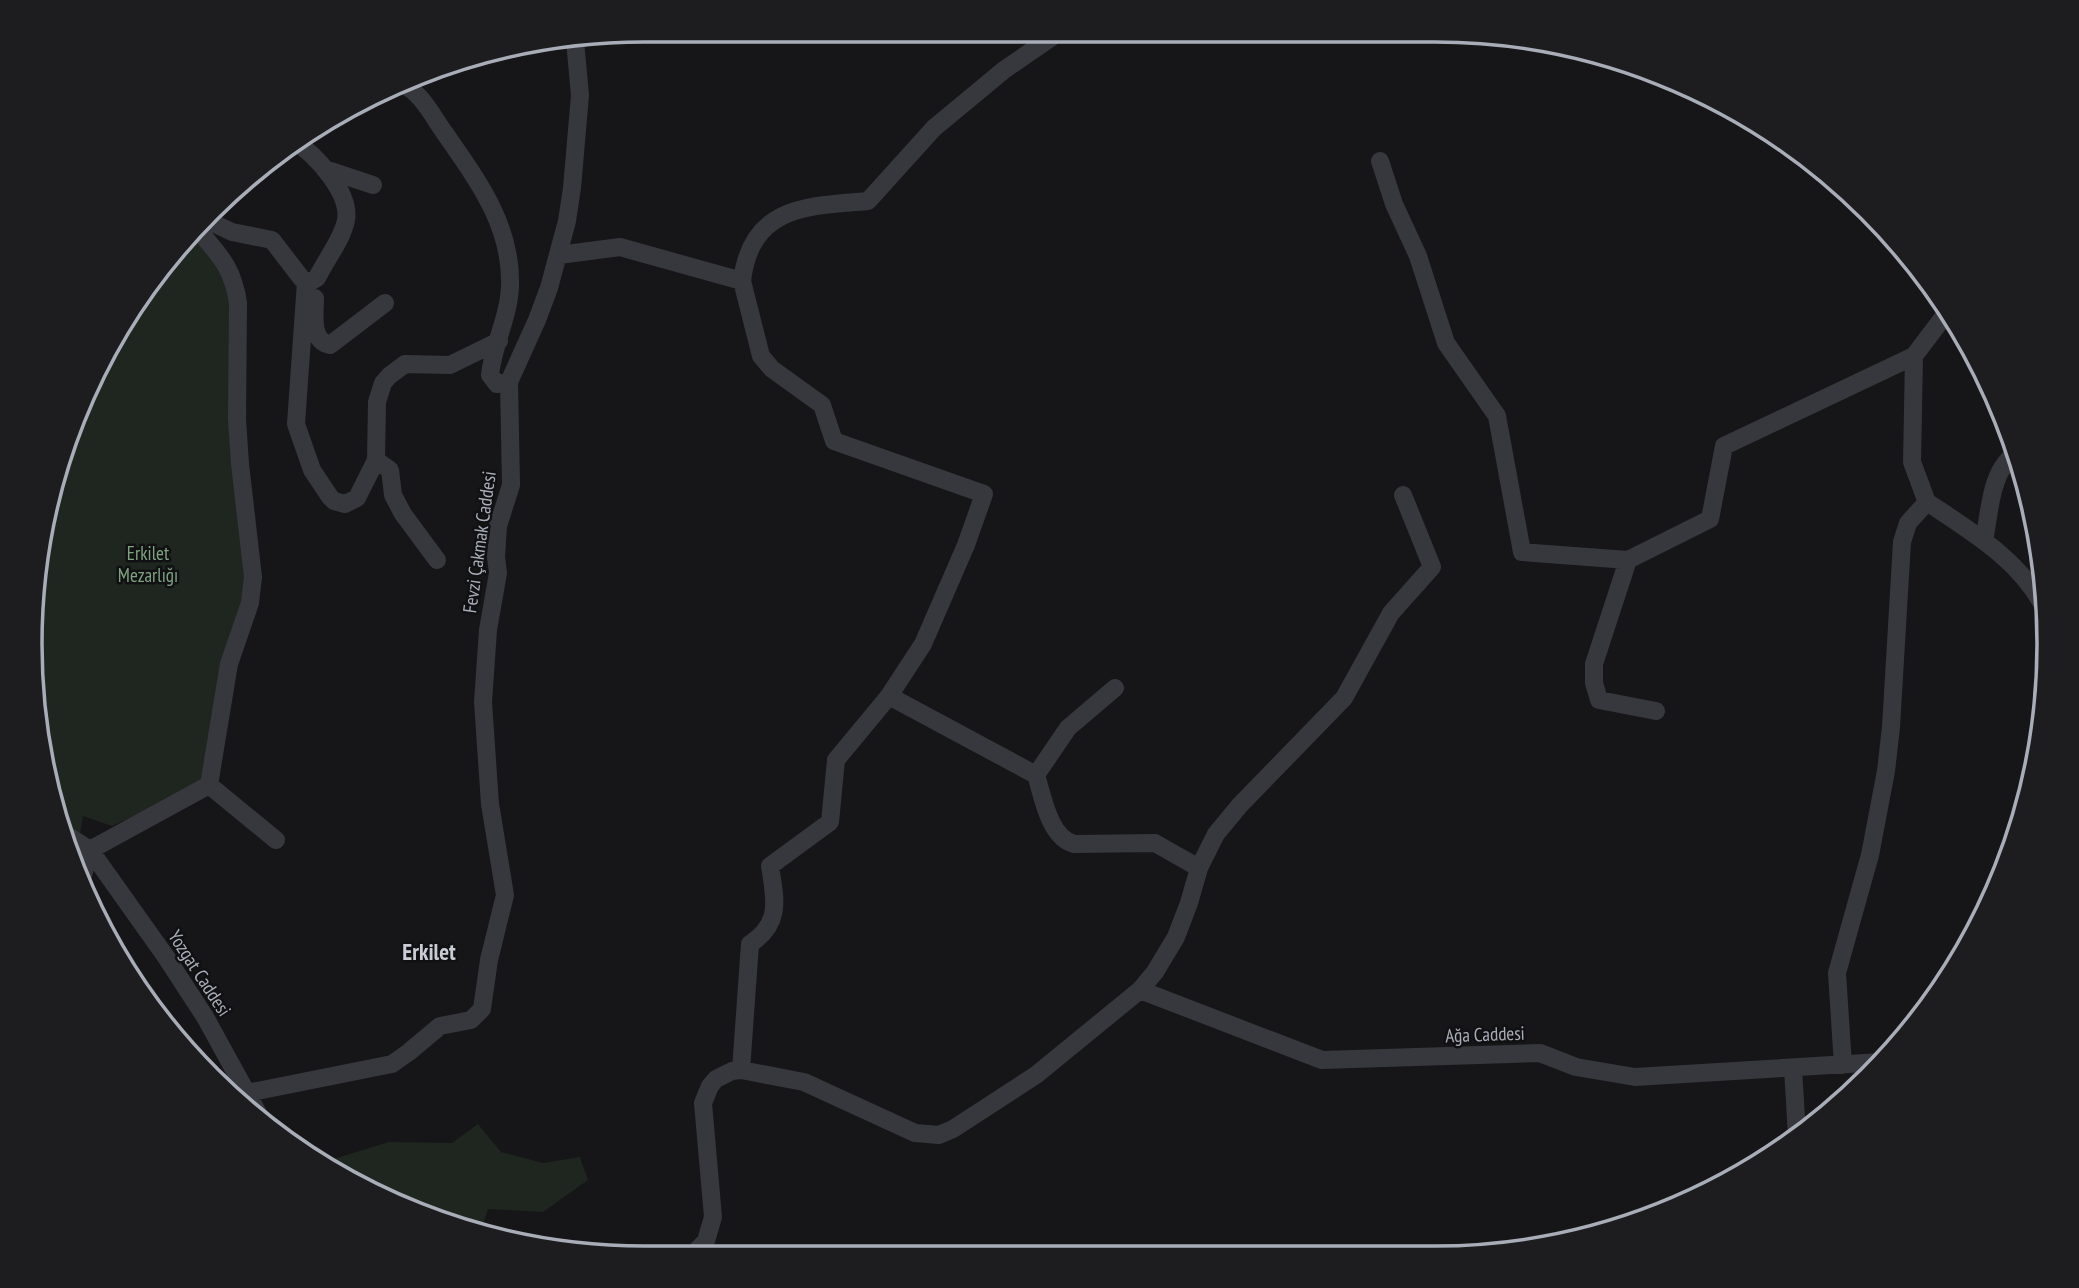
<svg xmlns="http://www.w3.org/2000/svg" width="2079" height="1288" font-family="'PT Sans Narrow',sans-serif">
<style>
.green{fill:#1e261f}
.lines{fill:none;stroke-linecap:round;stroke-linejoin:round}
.minor{stroke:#37383d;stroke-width:18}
.labels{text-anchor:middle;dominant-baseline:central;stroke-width:5;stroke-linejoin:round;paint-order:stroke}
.street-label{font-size:19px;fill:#a8adb8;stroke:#111113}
.park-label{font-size:19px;fill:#7fa381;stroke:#111113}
.quarter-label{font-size:23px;font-weight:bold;fill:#c9ccd4;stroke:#111113}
.rim{fill:none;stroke:#a8adb8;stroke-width:3.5}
</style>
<rect width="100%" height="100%" fill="#161618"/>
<path class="green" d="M200,230L234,267L255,562L201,785L112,826L83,816L76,859L51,803L30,644L62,446L156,270Z
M478,1124L501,1152L543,1163L580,1157L588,1180L543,1212L488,1209L482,1227L459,1225L409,1212L330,1166L327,1161L389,1142L452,1143Z"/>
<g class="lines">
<path class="minor" d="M403,84C422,94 432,115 444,132C477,180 512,225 510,286C509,317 493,345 490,375L497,384L509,382
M1380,161L1394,204L1418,256L1446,343L1497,416L1522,552L1628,560
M325,169L373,185
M209,221L232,232L272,240L302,279L310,282L317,278C325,261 343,238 346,220C351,193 315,154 294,141
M559,255L620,247L742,281L761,356L772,369L822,405L834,441L984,494L966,545L923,644L889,696L1036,775C1043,797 1049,837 1074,844L1155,843L1199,868
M742,281C751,205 808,206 868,201L934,128L1004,70L1059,32
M306,282L296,424L312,470L330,497L334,501L345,504L357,498L376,460L377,402L383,383L389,376L405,364L450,365L499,341
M315,298C315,314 310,341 330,345L385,303
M1914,356L1912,462L1925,497L1927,502C1972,532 2020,560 2045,609
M376,460L390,470L393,495L403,514L437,560
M1984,541C1990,512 1990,468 2018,452
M1656,711L1599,700L1594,683V664L1628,560L1710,519L1724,446L1914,356L1948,311
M1036,775L1068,728L1115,688
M209,785L276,840
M65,834L90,850L166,957L205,1017L265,1126
M90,850L209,785L229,664L250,603L253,577L240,464L237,419L238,303C233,268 220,256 199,231
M83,875L90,850
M1140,990L1322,1060L1540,1053L1576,1067L1635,1077L1881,1062
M1843,1065L1837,973L1870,855L1886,771L1891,727L1902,542L1908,523L1927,502
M1793,1068L1797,1136
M741,1070L750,944C782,923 775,899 770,866L830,822L836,760L889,696
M247,1093L392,1064L409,1052L440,1026L471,1020L482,1009L489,960L505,895L490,804L483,702L488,630L498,573L496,557L498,526L511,485L509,382L537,320L549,288L567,221L572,188L580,95L575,41
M693,1254L706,1241L713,1217L703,1103L710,1086L716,1079L732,1071L741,1070L804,1082L915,1133L939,1135L953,1129L1036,1075L1140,990L1155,972L1176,937L1189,903L1199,868L1216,834L1240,805L1344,698L1391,613L1432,567L1403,495"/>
</g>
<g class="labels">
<g class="street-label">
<text transform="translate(479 542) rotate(-82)">Fevzi Çakmak Caddesi</text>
<text transform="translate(200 973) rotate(57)">Yozgat Caddesi</text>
<text transform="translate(1485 1034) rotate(-2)">Ağa Caddesi</text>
</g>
<g class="park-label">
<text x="148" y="553">Erkilet<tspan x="148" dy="22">Mezarlığı</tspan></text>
</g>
<g class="quarter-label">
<text x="429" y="951">Erkilet</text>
</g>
</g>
<path d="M0 0H2079V1288H0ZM644 42H1435A602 602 0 0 1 2037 644V644A602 602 0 0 1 1435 1246H644A602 602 0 0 1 42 644V644A602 602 0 0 1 644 42Z" fill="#1d1d20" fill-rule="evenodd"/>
<path class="rim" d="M644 42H1435A602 602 0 0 1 2037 644V644A602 602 0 0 1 1435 1246H644A602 602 0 0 1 42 644V644A602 602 0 0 1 644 42Z"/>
</svg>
